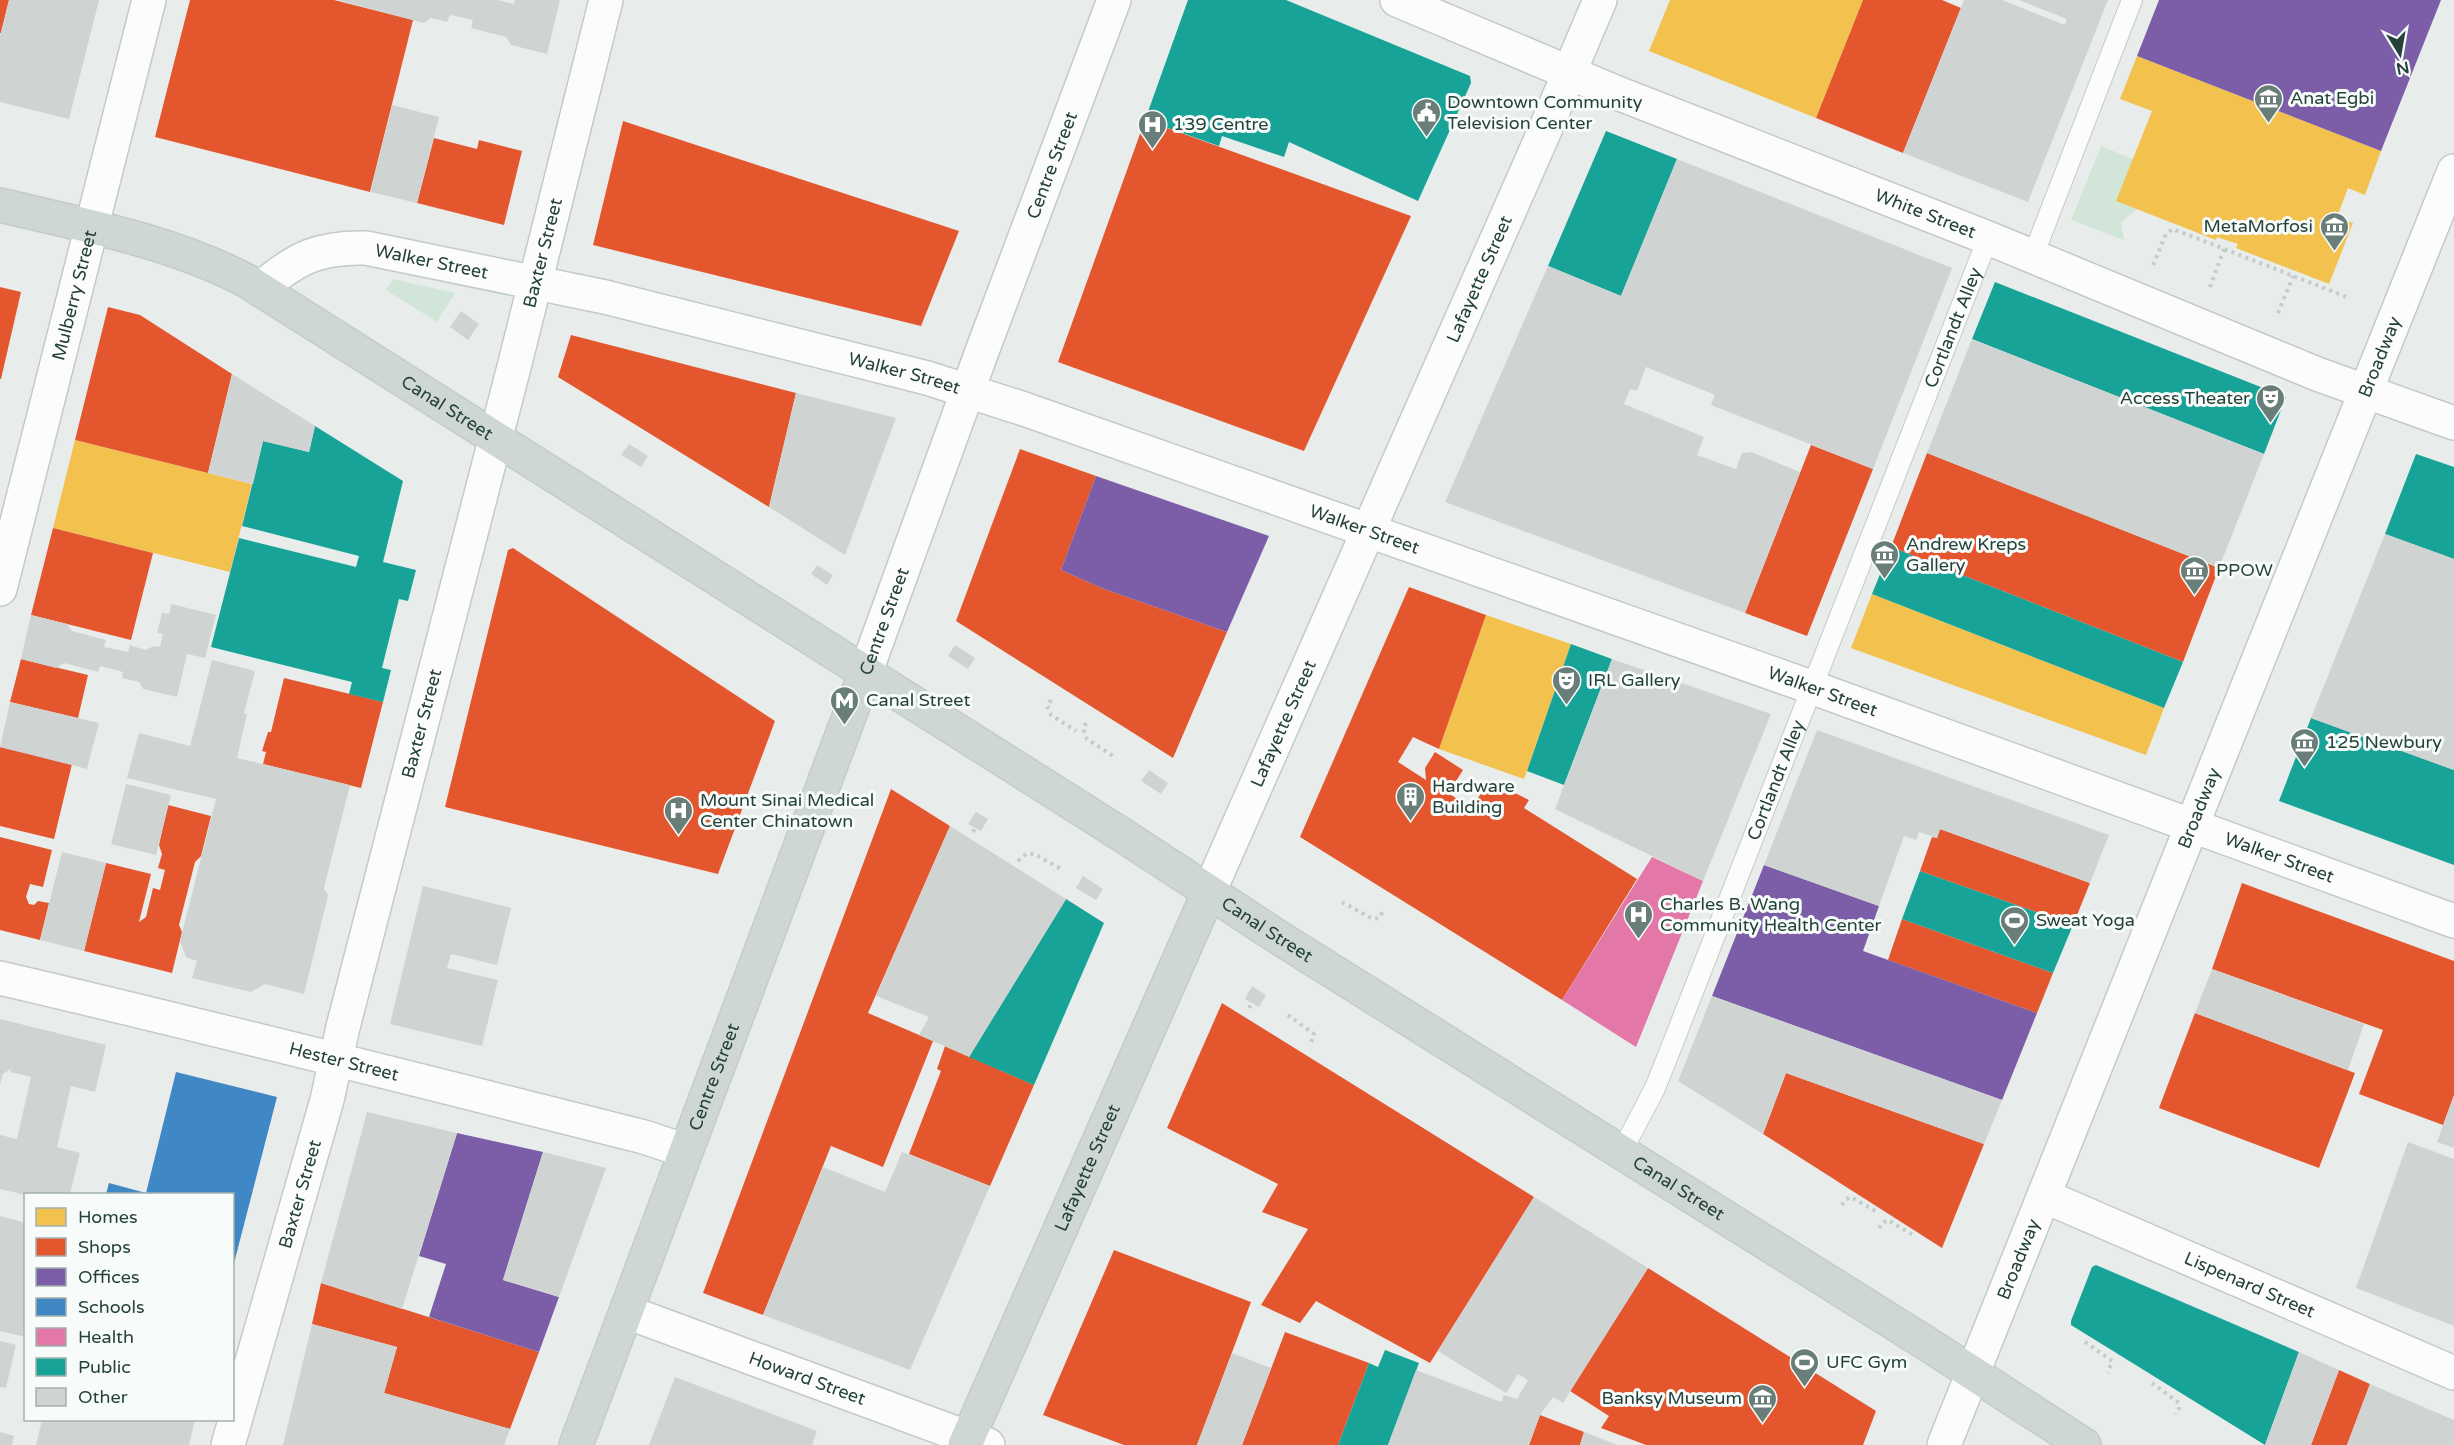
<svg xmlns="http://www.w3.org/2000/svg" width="2454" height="1445" font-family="'Varela Round',sans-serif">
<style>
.green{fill:#d1e6d8}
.homes{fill:#f2c14e}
.shops{fill:#e4572e}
.offices{fill:#7b5ea7}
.schools{fill:#3f88c5}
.health{fill:#e377a8}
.public{fill:#17a398}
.building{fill:#cfd4d2}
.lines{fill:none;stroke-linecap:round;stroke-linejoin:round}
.lane-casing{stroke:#c5cac8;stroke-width:22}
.street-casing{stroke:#c5cac8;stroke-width:36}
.secondary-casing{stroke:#c3cbc8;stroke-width:36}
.primary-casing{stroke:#c3ccc9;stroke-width:36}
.path{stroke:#c3ccca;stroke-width:4;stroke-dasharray:3 4.5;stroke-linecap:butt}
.lane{stroke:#fcfcfc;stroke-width:20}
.street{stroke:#fcfcfc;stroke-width:33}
.secondary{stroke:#fcfcfc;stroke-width:33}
.primary{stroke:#cfd7d5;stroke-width:33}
.labels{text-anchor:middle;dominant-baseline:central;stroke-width:6;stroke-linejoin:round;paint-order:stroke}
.poi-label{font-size:18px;fill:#24423a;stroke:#f7fbf9;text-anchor:start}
.street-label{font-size:18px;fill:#24423a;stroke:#f7fbf9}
</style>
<rect width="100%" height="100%" fill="#e8edeb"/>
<path class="green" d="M2101,146L2133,159L2137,209L2121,222L2124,240L2071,220Z
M393,279L455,293L437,322L386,290Z"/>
<path class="homes" d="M1670,0H1863L1816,118L1649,51Z
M2137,56L2381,151L2365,195L2348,188L2337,217L2353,223L2329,284L2236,248L2238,244L2217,237L2216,240L2116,201L2152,111L2120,99Z
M75,440L252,484L230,572L53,528Z
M1872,594L2164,708L2146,755L1851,648Z
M1486,615L1571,644L1524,779L1439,749Z"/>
<path class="shops" d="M0,0H9L1,33H0Z
M190,0H334L413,20L370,192L155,137Z
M1863,0H1942L1961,8L1903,153L1816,118Z
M1145,120L1411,216L1304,451L1058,362Z
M623,121L959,231L921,326L593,245Z
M434,138L477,149L479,140L522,151L504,225L417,203Z
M0,287L21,292L1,379H0Z
M108,307L140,315L232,374L208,473L75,440Z
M571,335L796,393L769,507L558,377Z
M1811,445L1873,469L1807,636L1745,613Z
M1020,449L1096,476L1061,570L1104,589L1227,632L1173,758L956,621Z
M1927,453L2219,568L2183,662L1891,547Z
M53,528L153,553L131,640L31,615Z
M513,548L775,721L718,874L445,807L508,550Z
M1409,587L1486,615L1439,749L1413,737L1398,762L1426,780L1425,768L1435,752L1463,770L1453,786L1443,790L1472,808L1489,780L1529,800L1524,808L1637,879L1562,1000L1300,837Z
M21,659L88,675L78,718L10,702Z
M284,678L383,702L361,788L263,764L266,752L262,751L268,732H271Z
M0,747L72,764L54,839L0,826Z
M891,789L950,826L868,1013L933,1041L883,1167L831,1146L763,1315L703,1293Z
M168,805L211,816L201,856L195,862L179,925L182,932L172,973L84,951L106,863L151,874L139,922L146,917L153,888L160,890L165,870L158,868L162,854L159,845Z
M1940,829L2090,883L2073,925L1920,871L1932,837L1937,838Z
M0,837L52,850L43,887L30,884L26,897L29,904L34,905L38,901L49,903L40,940L0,930Z
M2242,883L2454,961V1095L2443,1125L2359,1094L2383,1030L2212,969Z
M1902,919L2053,973L2037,1013L1888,960Z
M1222,1003L1534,1197L1430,1363L1316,1301L1300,1323L1261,1305L1308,1229L1262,1212L1278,1184L1167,1128Z
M2195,1013L2355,1073L2319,1168L2159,1108Z
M945,1046L1034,1085L990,1186L909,1154L941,1071L937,1069Z
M1786,1073L1984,1144L1942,1248L1763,1134Z
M1114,1250L1251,1302L1197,1445H1124L1043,1415Z
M1648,1268L1876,1411L1863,1445H1646L1601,1428L1609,1416L1570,1391Z
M321,1283L539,1352L510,1429L384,1393L397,1347L312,1324Z
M1285,1332L1369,1363L1338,1445H1242Z
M2339,1370L2370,1384L2347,1445H2311Z
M1540,1415L1584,1432L1580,1445H1529Z"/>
<path class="offices" d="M2159,0H2441L2381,151L2137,56Z
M1096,476L1269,536L1227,632L1104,589L1061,570Z
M1764,865L1879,906L1863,951L2037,1013L2002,1100L1712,996Z
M457,1133L543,1152L503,1280L559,1297L539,1352L429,1317L446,1264L419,1256Z"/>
<path class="schools" d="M176,1072L277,1097L233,1267L232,1194H106L109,1183L146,1193Z"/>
<path class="health" d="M1652,857L1703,881L1636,1047L1562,1000Z"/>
<path class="public" d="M1188,0H1286L1470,76L1471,83L1418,201L1289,142L1284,157L1222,136L1219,146L1145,120Z
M1606,131L1677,159L1621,296L1548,266Z
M1995,282L2286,397L2264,454L1972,339Z
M315,426L403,481L383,562L416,570L408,601L399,599L382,668L391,670L383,702L349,694L352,682L211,647L239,538L356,567L359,556L242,526L263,441L309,452Z
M2416,454L2454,467V559L2385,534Z
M1891,547L2183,662L2164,708L1872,594Z
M1571,644L1612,659L1564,785L1527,771Z
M2311,718L2454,770V865L2279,801Z
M1920,871L2073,925L2053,973L1902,919Z
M1066,899L1104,923L1034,1085L969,1057Z
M2096,1265L2299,1352L2265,1445L2071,1325V1321L2092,1267Z
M1385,1350L1419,1363L1388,1445H1338L1369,1363L1378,1367Z"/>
<path class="building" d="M9,0H99L69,119L0,102V36Z
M337,0H498L514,4L515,0H560L547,54L511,45L506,37L471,28L473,20L450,15L447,22L431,18L424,23Z
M1964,0H2002L2065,25L2067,19L2019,0H2108L2028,202L1903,153Z
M392,105L439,117L417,203L370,192Z
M1677,159L1952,268L1873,469L1711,405L1715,395L1646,367L1637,391L1630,389L1624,404L1704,437L1697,455L1736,469L1742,453L1751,452L1800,472L1745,613L1445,502L1548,266L1621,296Z
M461,311L479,324L468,340L450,327Z
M1972,339L2264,454L2219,568L1927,453Z
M232,374L315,426L309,452L263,441L253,484L208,473Z
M796,393L896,418L845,555L769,507Z
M629,444L648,456L641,467L621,455Z
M2385,534L2454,559V770L2311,718Z
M817,565L833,575L827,585L811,574Z
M171,604L216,615L205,658L187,654L177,697L143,689L139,682L122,678L123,672L100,666L98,672L64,663L56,668L21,659L31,615L67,624L72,631L106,640L104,647L128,652L130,645L145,650L154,646L160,647L163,634L157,633L162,613L169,614Z
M955,645L975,658L968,669L948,656Z
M1612,659L1771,714L1703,881L1555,809Z
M212,660L255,671L244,713L247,714L237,758L350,785L324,888L328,895L327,900L304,994L265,984L251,992L192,978L197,961L186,957L180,941L216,799L127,778L139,733L190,746Z
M10,702L99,723L87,769L0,747Z
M1817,730L2109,835L2090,883L1940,829L1937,838L1919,832L1916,840L1904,836L1879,906L1764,865Z
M1149,770L1168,783L1161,794L1141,781Z
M126,784L171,795L156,855L111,844Z
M976,812L988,819L981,831L968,824Z
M950,826L1066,899L969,1057L919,1035L929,1017L876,996Z
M62,852L106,863L84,951L40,940Z
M1083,876L1103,889L1096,900L1076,888Z
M423,886L511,908L497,965L451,954L447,968L498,980L482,1046L390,1024Z
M2212,969L2364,1024L2348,1070L2195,1013Z
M1252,986L1266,995L1259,1007L1245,999Z
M1712,996L2002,1100L1984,1144L1786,1073L1763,1134L1678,1081Z
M0,1019L106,1045L95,1092L71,1086L57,1147L80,1153L70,1194L26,1195L0,1189V1135L17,1139L31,1077L10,1072L12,1068L3,1074L0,1084Z
M2454,1096V1148L2437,1142Z
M367,1112L457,1133L402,1309L321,1283Z
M2408,1142L2454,1159V1326L2356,1288Z
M543,1152L606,1168L559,1297L503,1280Z
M902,1152L990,1186L910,1370L763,1315L823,1167L885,1192Z
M1534,1197L1648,1268L1563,1403L1553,1397L1540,1415L1529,1445H1388L1416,1370L1501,1402L1504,1395L1517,1399L1528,1380L1518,1374L1506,1393L1438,1351Z
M0,1216L26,1223V1337L0,1331Z
M312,1324L397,1347L384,1393L510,1429L504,1445H283Z
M0,1341L16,1345L6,1388L0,1387Z
M2299,1352L2339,1370L2311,1445H2265Z
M1232,1353L1271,1368L1242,1445H1197Z
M675,1377L817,1431L812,1445H649Z
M2370,1384L2454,1420V1445H2347Z
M42,1420H195L189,1445H36Z
M0,1432L14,1436L12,1445H0Z
M1584,1432L1618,1445H1580Z"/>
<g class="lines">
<defs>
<g id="lane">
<path d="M2033,256L2132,0"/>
<path id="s1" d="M1621,1153L1655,1088L1669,1053L1988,238"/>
</g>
<g id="street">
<path id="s2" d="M1397,0L1615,92L1988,238L2317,374L2454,423"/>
<path id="s3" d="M0,589L149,0"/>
<path id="s4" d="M0,978C215,1028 429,1083 644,1137L686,1151"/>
<path id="s5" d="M2044,1196L2454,1373"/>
<path id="s6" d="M627,1312L988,1445"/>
<path id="s7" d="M228,1445L327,1100L343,1027L514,367L606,0"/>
</g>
<g id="secondary">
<path id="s8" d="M260,289C296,258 318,247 366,248L605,297L927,378L1024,409L1811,687L2454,921"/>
<path id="s9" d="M865,674L981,354L1114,0"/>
<path id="s10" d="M1209,892L1545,130L1600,0"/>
<path id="s11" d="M1944,1445L2454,171"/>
</g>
<g id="primary">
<path id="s12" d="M0,205C83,225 171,241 247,281L1127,838L1278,937L1929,1345L2084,1445"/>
<path id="s13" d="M576,1445L865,674"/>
<path id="s14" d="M965,1445L1209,892"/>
</g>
</defs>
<use href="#lane" class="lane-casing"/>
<use href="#street" class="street-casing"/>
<use href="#secondary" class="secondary-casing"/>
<use href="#primary" class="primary-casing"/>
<path class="path" d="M2153,265L2166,234L2173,229L2347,297
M2210,287L2224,249
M2278,313L2293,276
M1051,700L1047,706L1051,715L1076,731
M1086,723L1083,729L1087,739L1113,756
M973,832L975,828
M1018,861L1026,854H1034L1063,870
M1342,902L1373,919L1379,918L1383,911
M1249,1008L1252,1003
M1288,1015L1314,1034L1310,1046
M1842,1205L1845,1200L1851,1197L1877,1212
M1879,1228L1882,1223L1888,1220L1913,1235
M2085,1342L2112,1361L2108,1373
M2152,1383L2179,1403V1408L2175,1414"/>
<use href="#lane" class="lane"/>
<use href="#street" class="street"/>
<use href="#secondary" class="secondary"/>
<use href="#primary" class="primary"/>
</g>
<defs>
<symbol id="museum-pin" viewBox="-11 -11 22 30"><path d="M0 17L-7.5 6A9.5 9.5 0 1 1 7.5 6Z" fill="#697e78" stroke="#f7fbf9"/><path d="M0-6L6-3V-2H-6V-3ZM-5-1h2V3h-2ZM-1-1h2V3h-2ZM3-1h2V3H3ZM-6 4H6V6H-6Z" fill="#fff"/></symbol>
<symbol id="civic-pin" viewBox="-11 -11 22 30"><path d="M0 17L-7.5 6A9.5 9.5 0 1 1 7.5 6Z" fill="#697e78" stroke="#f7fbf9"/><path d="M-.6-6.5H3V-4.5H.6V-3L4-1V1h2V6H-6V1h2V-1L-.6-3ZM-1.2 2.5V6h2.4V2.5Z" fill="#fff"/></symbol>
<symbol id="hospital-pin" viewBox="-11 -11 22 30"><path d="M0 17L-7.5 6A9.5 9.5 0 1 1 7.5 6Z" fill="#697e78" stroke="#f7fbf9"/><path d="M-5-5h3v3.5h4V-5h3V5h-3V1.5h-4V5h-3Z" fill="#fff"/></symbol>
<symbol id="theatre-pin" viewBox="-11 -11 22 30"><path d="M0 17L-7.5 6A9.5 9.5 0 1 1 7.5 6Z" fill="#697e78" stroke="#f7fbf9"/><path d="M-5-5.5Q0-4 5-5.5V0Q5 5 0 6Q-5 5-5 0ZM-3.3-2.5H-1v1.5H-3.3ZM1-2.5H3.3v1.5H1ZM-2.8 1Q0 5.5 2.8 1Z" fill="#fff"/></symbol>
<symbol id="metro-pin" viewBox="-11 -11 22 30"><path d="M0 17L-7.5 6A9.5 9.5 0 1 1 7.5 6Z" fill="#697e78" stroke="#f7fbf9"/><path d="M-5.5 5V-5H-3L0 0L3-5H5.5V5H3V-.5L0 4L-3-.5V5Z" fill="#fff"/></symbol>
<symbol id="building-pin" viewBox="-11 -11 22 30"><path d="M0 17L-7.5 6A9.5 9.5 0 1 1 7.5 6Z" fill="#697e78" stroke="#f7fbf9"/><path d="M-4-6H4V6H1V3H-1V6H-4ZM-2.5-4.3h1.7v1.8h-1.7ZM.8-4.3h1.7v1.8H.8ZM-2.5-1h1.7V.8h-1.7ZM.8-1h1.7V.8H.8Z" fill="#fff"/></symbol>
<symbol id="stadium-pin" viewBox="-11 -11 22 30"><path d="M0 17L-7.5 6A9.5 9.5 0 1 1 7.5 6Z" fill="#697e78" stroke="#f7fbf9"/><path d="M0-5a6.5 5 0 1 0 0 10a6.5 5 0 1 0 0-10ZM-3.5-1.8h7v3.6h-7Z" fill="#fff"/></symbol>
</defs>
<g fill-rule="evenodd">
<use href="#museum-pin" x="2252" y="82" width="33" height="45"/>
<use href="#civic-pin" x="1410" y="96" width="33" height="45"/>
<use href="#hospital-pin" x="1136" y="108" width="33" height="45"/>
<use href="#museum-pin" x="2318" y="210" width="33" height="45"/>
<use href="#theatre-pin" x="2254" y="382" width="33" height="45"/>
<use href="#museum-pin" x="1868" y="538" width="33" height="45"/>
<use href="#museum-pin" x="2178" y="554" width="33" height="45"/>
<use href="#theatre-pin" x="1550" y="664" width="33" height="45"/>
<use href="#metro-pin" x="828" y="684" width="33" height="45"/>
<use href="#museum-pin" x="2288" y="726" width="33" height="45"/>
<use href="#building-pin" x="1394" y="780" width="33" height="45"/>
<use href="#hospital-pin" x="662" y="794" width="33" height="45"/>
<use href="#hospital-pin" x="1622" y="898" width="33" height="45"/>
<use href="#stadium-pin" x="1998" y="904" width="33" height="45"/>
<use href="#stadium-pin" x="1788" y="1346" width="33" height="45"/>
<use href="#museum-pin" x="1746" y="1382" width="33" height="45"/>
</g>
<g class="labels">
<g class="poi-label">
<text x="2290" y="98">Anat Egbi</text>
<text x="1447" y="102">Downtown Community<tspan x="1447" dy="21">Television Center</tspan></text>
<text x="1173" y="124">139 Centre</text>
<text x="2313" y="226" text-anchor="end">MetaMorfosi</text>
<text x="2250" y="398" text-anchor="end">Access Theater</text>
<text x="1906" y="544">Andrew Kreps<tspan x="1906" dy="21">Gallery</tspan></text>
<text x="2216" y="570">PPOW</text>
<text x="1588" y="680">IRL Gallery</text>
<text x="866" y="700">Canal Street</text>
<text x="2326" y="742">125 Newbury</text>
<text x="1432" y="786">Hardware<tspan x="1432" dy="21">Building</tspan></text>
<text x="700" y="800">Mount Sinai Medical<tspan x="700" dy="21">Center Chinatown</tspan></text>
<text x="1660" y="904">Charles B. Wang<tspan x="1660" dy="21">Community Health Center</tspan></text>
<text x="2036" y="920">Sweat Yoga</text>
<text x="1826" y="1362">UFC Gym</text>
<text x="1742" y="1398" text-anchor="end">Banksy Museum</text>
</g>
<g class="street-label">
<text stroke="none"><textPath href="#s9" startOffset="542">Centre Street</textPath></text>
<text stroke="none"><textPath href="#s2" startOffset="570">White Street</textPath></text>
<text stroke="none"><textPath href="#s7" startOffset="1233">Baxter Street</textPath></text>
<text stroke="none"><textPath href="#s8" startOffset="184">Walker Street</textPath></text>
<text stroke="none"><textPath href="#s10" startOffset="670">Lafayette Street</textPath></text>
<text stroke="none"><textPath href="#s3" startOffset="303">Mulberry Street</textPath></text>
<text stroke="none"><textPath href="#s1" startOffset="890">Cortlandt Alley</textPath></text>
<text stroke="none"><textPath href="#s11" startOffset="1172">Broadway</textPath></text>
<text stroke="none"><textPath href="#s8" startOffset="670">Walker Street</textPath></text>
<text stroke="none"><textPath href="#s12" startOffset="496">Canal Street</textPath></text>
<text stroke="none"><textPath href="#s8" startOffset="1156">Walker Street</textPath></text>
<text stroke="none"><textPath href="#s9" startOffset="56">Centre Street</textPath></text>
<text stroke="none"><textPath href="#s8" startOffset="1642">Walker Street</textPath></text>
<text stroke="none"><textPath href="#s10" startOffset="184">Lafayette Street</textPath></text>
<text stroke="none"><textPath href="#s7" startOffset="747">Baxter Street</textPath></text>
<text stroke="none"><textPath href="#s1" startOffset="404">Cortlandt Alley</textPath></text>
<text stroke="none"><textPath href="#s11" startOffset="686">Broadway</textPath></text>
<text stroke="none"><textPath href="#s8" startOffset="2128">Walker Street</textPath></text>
<text stroke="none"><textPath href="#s12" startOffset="1468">Canal Street</textPath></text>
<text stroke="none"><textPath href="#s4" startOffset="354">Hester Street</textPath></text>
<text stroke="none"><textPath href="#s13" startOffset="393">Centre Street</textPath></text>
<text stroke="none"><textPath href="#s14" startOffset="303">Lafayette Street</textPath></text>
<text stroke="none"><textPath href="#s12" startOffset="1954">Canal Street</textPath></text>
<text stroke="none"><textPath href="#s7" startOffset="261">Baxter Street</textPath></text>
<text stroke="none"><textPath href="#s11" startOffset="200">Broadway</textPath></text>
<text stroke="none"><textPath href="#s5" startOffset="224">Lispenard Street</textPath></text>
<text stroke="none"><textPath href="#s6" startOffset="192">Howard Street</textPath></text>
</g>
</g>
<rect x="24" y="1193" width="210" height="228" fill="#f7fbf9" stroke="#a3b1ad" stroke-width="1.5"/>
<rect x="36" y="1208" width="30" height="18" fill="#f2c14e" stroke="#a3b1ad" stroke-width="1.5"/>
<text x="78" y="1223" font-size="18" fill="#24423a">Homes</text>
<rect x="36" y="1238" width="30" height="18" fill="#e4572e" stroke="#a3b1ad" stroke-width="1.5"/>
<text x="78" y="1253" font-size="18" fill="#24423a">Shops</text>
<rect x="36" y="1268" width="30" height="18" fill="#7b5ea7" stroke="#a3b1ad" stroke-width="1.5"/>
<text x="78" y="1283" font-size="18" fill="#24423a">Offices</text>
<rect x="36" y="1298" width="30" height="18" fill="#3f88c5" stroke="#a3b1ad" stroke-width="1.5"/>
<text x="78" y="1313" font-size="18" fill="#24423a">Schools</text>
<rect x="36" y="1328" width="30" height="18" fill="#e377a8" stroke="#a3b1ad" stroke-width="1.5"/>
<text x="78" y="1343" font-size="18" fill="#24423a">Health</text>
<rect x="36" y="1358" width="30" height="18" fill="#17a398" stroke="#a3b1ad" stroke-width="1.5"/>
<text x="78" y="1373" font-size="18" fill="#24423a">Public</text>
<rect x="36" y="1388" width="30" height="18" fill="#cfd4d2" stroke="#a3b1ad" stroke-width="1.5"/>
<text x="78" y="1403" font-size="18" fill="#24423a">Other</text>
<g transform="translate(2400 54) rotate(169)" stroke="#f7fbf9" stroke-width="4.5" paint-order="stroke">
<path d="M0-4.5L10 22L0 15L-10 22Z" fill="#24423a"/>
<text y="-9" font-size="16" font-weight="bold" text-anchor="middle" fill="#24423a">N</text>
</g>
</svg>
